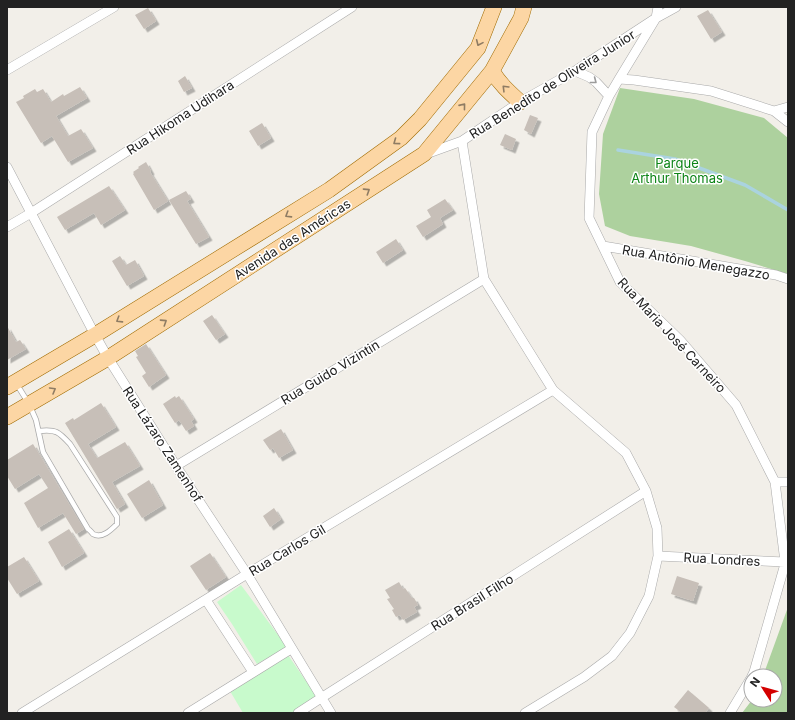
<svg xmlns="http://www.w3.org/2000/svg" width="795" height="720" font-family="Inter,sans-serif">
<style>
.forest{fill:#add19e}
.park{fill:#c8facc}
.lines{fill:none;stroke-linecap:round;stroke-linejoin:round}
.stream{stroke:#aad3df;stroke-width:3.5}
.building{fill:#c7bfb8;filter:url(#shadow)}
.service-casing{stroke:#a9a9a9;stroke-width:6}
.minor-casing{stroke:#a9a9a9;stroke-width:10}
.primary-casing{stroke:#a06b00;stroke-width:16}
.service{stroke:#fff;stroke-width:4.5}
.minor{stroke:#fff;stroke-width:9}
.primary{stroke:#fcd6a4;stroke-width:15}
.oneway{stroke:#8f7c63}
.oneway2{stroke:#9c9c9c}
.labels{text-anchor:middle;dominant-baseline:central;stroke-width:3;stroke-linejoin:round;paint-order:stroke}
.street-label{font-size:13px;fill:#222;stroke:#fff}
.park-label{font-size:13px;fill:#0c8416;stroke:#fff}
</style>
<defs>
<filter id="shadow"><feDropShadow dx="3.5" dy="3.5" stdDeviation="0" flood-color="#0004"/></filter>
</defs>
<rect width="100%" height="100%" fill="#f2efe9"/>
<path class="forest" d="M620,88L694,99L764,118L788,138V274L745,261L691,246L630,236L605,226L599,194L603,134Z
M788,607V713H742L752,700H775V676H763Z"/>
<path class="park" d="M241,585L287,647L257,664L232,624L217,602Z
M288,655L317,697L292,713H243L230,691Z"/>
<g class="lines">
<path class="stream" d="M618,150L675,159L745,185L788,210"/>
</g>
<path class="building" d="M148,8L156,21L144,29L135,15Z
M708,10L722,32L711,39L697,16Z
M185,76L192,88L184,92L178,81Z
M80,87L87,98L56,116L68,136L81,129L93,148L68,162L52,136L41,143L16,102L24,98L23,96L35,89L37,92L43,89L51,102L63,94L64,96Z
M530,115L538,118L531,134L524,130Z
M262,123L271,138L258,146L249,131Z
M505,134L516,139L512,150L500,145Z
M146,162L151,171L150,172L168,201L154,210L133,174L134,173L133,172L139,168L138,167Z
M109,186L125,210L101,225L94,213L65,230L57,217Z
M186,191L191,199L187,201L209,237L196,244L169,200Z
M445,199L453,210L440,218L443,224L423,237L416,226L431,217L427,210Z
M396,239L403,250L383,263L376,252Z
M120,256L126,265L135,260L144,276L127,286L112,261Z
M212,315L225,334L216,340L203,321Z
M7,326L16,342L20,340L26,349L7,360Z
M146,344L166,375L149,387L142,376L146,373L136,357L138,356L135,351Z
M175,396L176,398L179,396L194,419L191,421L194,426L186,431L179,420L175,423L163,404Z
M101,403L116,427L88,444L97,458L125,442L140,466L112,482L125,504L117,509L65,423L73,418L74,420Z
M281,429L293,450L279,458L273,448L270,450L263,440Z
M33,444L84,529L76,534L63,513L38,528L24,503L48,488L39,474L15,489L7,476V460Z
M149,480L163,505L142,518L127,494Z
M274,508L281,519L270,527L263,516Z
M69,529L84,553L62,567L48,542Z
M210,553L226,577L206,590L190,566Z
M24,557L39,581L17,594L7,578V567Z
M677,576L699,583L693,601L671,594Z
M399,582L403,589L405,588L412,598H414L418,605L414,607L417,612L403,620L400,615L396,617L392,610L394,609L387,599L390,598L385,590Z
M688,690L709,708L705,713H682L674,707Z"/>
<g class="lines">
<defs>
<path id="service" d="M16,383L29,404L36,420L43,452L88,529C89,529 93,534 93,534C102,539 111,530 117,524V517L70,444C59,432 56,429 39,431"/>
<path id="minor" d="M658,7L656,18L619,79L609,96L592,132L589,218L620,282L680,340L736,405L775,482L785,562
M7,70L114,7
M575,71L589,77L596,82L609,96
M619,79L634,80L711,91L774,111L788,122
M774,111L788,107
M462,141L484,279L553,390L626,453L646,491L657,528L658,556L649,596L630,633L612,656L584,677L525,713
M426,154L462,141L520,102L575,71L656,18L676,7
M7,167L95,335L108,358L176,466L247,574L331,713
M7,227L31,213L352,7
M603,246L776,275L788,279
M176,466L484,279
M775,482H788
M658,556L785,562
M206,600L253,672
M752,676L754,672L787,557
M22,713L247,574L553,390
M188,713L291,649
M298,713L321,698L646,491
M730,713L751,678"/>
<path id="primary" d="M492,71C500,84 509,92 520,102
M7,387L95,335L329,190L401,138L420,119L478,48L494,7
M7,417L108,358L424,154L492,71L521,18L524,7"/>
</defs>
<use href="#service" class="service-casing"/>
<use href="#minor" class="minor-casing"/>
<use href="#primary" class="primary-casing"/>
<use href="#service" class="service"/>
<use href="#minor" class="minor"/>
<use href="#primary" class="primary"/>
</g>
<defs><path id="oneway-chevron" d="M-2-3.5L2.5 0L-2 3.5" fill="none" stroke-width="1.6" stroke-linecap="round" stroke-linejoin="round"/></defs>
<g class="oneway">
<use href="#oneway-chevron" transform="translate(479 43) rotate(114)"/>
<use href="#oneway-chevron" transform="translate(505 88) rotate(-135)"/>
<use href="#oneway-chevron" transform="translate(463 106) rotate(-51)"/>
<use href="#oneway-chevron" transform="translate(396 142) rotate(144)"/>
<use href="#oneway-chevron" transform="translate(367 191) rotate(-33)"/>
<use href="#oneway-chevron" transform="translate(288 215) rotate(148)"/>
<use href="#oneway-chevron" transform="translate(119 320) rotate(148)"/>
<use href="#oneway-chevron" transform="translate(164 322) rotate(-33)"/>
<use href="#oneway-chevron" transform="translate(53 390) rotate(-30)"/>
</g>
<use class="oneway2" href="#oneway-chevron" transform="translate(594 81) rotate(38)"/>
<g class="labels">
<g class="street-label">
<text transform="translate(552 84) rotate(-32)">Rua Benedito de Oliveira Junior</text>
<text transform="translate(180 117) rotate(-33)">Rua Hikoma Udihara</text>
<text transform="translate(292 239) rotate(-33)">Avenida das Américas</text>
<text transform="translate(696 262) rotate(10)">Rua Antônio Menegazzo</text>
<text transform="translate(672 335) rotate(47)">Rua Maria José Carneiro</text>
<text transform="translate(330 372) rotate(-31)">Rua Guido Vizintin</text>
<text transform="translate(163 444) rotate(57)">Rua Lázaro Zamenhof</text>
<text transform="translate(287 550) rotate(-31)">Rua Carlos Gil</text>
<text transform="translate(722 559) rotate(3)">Rua Londres</text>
<text transform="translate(472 602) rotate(-32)">Rua Brasil Filho</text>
</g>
<g class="park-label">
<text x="677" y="163">Parque<tspan x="677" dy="15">Arthur Thomas</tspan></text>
</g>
</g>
<rect width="795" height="720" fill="none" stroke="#222222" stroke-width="16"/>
<g transform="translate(763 688) rotate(306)"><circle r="19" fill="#ffffff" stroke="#a7a7a7"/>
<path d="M0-3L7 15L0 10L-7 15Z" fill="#d40000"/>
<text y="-6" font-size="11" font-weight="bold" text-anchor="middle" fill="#222222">N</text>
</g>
</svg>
